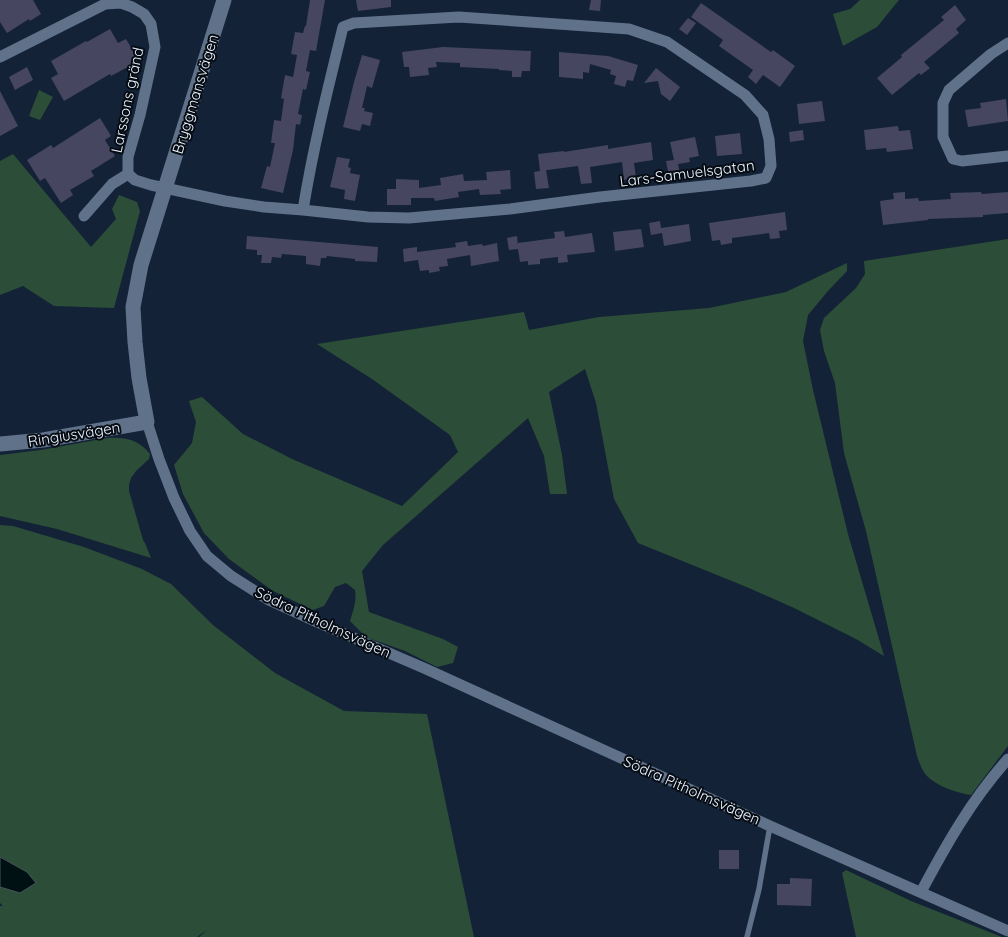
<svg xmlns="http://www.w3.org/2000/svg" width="1008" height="937" font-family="Quicksand,sans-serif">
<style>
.green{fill:#2c4e38}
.water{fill:#001113;stroke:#475559}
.building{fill:#464660}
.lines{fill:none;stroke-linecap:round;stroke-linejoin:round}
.lane{stroke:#60728a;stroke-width:5.5}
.street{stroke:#60728a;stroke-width:11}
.secondary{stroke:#60728a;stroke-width:15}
.labels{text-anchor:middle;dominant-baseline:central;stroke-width:4;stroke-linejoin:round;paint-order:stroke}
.street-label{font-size:15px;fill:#eef4fd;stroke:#060c14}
</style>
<rect width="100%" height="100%" fill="#132236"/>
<path class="green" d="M860,0H899L877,27L843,46L833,14L850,9Z
M39,90L53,97L40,120L29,116Z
M13,154L91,247L116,219L112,209L119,195L137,202L140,211L114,308L54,306L23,286L0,295V161Z
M1008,239V746L971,795C957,793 936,786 926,775C922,770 919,762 917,756L866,531L844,453L835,383L824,351L820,330L824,318L856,288L865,274L864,261Z
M847,263V271L828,291L808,315L803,341L813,390L848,534L884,656L856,639L792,607L749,588L638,543L614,499L596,403L585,369L549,392L562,455L567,494H550L544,456L528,418L383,545L362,571L369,612L443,639L458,647L453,663L437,667L405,651L366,637L350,621C353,611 357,601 355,590L346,583L335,587L324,606L313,610L273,591L229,559L204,533L183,494L174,465L192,443L196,422L189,401L202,397L243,434L292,459L402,506L458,452L450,435L372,379L317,344L524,312L529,330L599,317L709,308L786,292Z
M107,438C125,437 138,439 150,454L149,459L136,471L131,478L129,485V491L143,540L145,543L151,558L57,529L0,516V455L41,450Z
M0,525L13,526L84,547L142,569L171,584L213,625L275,673L344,711L427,714L474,937H199L208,929L197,937H0V906H3L0,903V887L20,892L7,860L0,857Z
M846,870L911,901L1002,937H856L842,873Z"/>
<path class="water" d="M0,857L27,872L36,883L20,893L0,887Z"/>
<path class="building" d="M0,0H33L41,14L30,21L29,19L7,33L0,22Z
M310,0H325L316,51L310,50L306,71L310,72L306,90L303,89L298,114L302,115L300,125L296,124L293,150L283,193L261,188L267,166L270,167L275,143H271L274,120L281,121L284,99L281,98L285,75L293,77L297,55L291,54L295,32L303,33L305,26H306Z
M356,0H391V7L358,11Z
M591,0H601L600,11L589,10Z
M701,3L771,52L773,50L795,66L780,87L763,75L756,84L748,77L753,70L719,46L723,40L691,17Z
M955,5L966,20L956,29L959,33L924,62L930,68L921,75L919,73L892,95L877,78L902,57L901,55L944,20L941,17Z
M688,18L696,23L687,35L679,29Z
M110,29L118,43L126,39L139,61L111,76L110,74L64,101L51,78L58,74L51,61L86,41L87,42Z
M443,47L531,51L530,71H522L521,77H512V71L499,70V69L460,67V63L436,62L437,67L428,68L429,75L410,77L409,67H404L402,52Z
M559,52L608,56L638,65L633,81L627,80L625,87L614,84L616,76L610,74L611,70L590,64L589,73L583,72V79L559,77Z
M362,55L380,60L372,88L367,86L362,108H365L364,111L373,113L370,126L362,124L360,131L343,127L354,82Z
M27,67L33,80L15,90L9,77Z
M656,68L680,87L670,101L661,94L658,81L644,83Z
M0,91L18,126L0,136Z
M1006,99L1008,121L968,127L965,110L981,108L980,103Z
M822,101L825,121L799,124L797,104Z
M100,118L111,136L105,140L115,156L91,171L94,176L70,190L73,195L61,203L45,178L40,181L27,160L51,145L53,148Z
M898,126L899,131L910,130L913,149L887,152L886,148L866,150L864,130Z
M803,130L804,140L790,142L789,132Z
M740,133L742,154L717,156L715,136Z
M695,137L699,156L689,158L690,162L678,164L680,174L669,176L666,161L674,160L670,142Z
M651,142L653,160L634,163L636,178L624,180L622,162L590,167L592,183L581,184L578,166L540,171L538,154L564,151V152L608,145V149Z
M337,157L350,159L348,167L351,168L350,173L360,175L355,201L344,199L345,190L330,187Z
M510,170L511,189L500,190L501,194L480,195L479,189L458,192L459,197L435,201L434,198H411V205H387V189H396V179L419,180V188L441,185L440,178L463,174L464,181L487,180L486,172Z
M546,170L549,188L536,189L534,172Z
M905,192V199L918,198L919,201L951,199L950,193L981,192L982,194L1008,192V213L983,215V217L928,219V220L883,225L880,201L894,199L893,193Z
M785,212L787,230L779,231L780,238L770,239L769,233L732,238V243L721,245L720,240L712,241L709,223Z
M660,221L661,228L689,224L691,241L664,246L662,233L651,235L649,223Z
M641,229L644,247L615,251L613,232Z
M564,231L565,237L592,233L595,252L567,255L568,262L558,263V257L540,259V264L528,265V261L520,262L518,249L509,250L507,238L517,236L518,246V243L555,238L554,232Z
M247,236L378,247L377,262L355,261V259L327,256L326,258H321L320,266L306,264V256L282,254L281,258L272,257L271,263H261L262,255H257V250L246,249Z
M467,241L468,246L482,244L483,246L497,243L499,261L471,266L470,255L447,259L448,266L439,267L440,271L429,273V270L420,271L418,260L404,262L403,249L417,247V252L456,247L455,243Z
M719,850H739V869H719Z
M790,878L812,879L811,906L777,905V884H790Z"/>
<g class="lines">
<path class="lane" d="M747,937L759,889L770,826"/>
<path class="street" d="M1008,43L991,54L949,90L943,103V137L953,159L962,161L1008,156
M0,57L105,4L121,3L132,7L144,14L151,24L155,47L140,115L128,157V174L135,180L151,185L225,201L264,207L303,210L368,217L409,218L510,209L600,197L751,181L766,178L771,166L769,139L763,115L745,95L667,42L629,29L459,17L354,23L343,27C328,88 313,148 303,210
M84,216L112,184L128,174
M147,422L159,459L174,498L190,531L207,556L231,576L269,600L317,622L426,669L770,826L1008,931
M921,892C946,845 972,799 1008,759"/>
<path class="secondary" d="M0,444L43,440L147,422L139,378L135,342L133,307L141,265L224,0"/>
</g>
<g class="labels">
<g class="street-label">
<text transform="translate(195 94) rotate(-73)">Bryggmansvägen</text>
<text transform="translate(127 100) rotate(-78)">Larssons gränd</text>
<text transform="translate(687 173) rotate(-7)">Lars-Samuelsgatan</text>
<text transform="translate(74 434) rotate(-9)">Ringiusvägen</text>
<text transform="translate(323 622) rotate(25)">Södra Pitholmsvägen</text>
<text transform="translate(692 790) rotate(24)">Södra Pitholmsvägen</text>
</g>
</g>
</svg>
